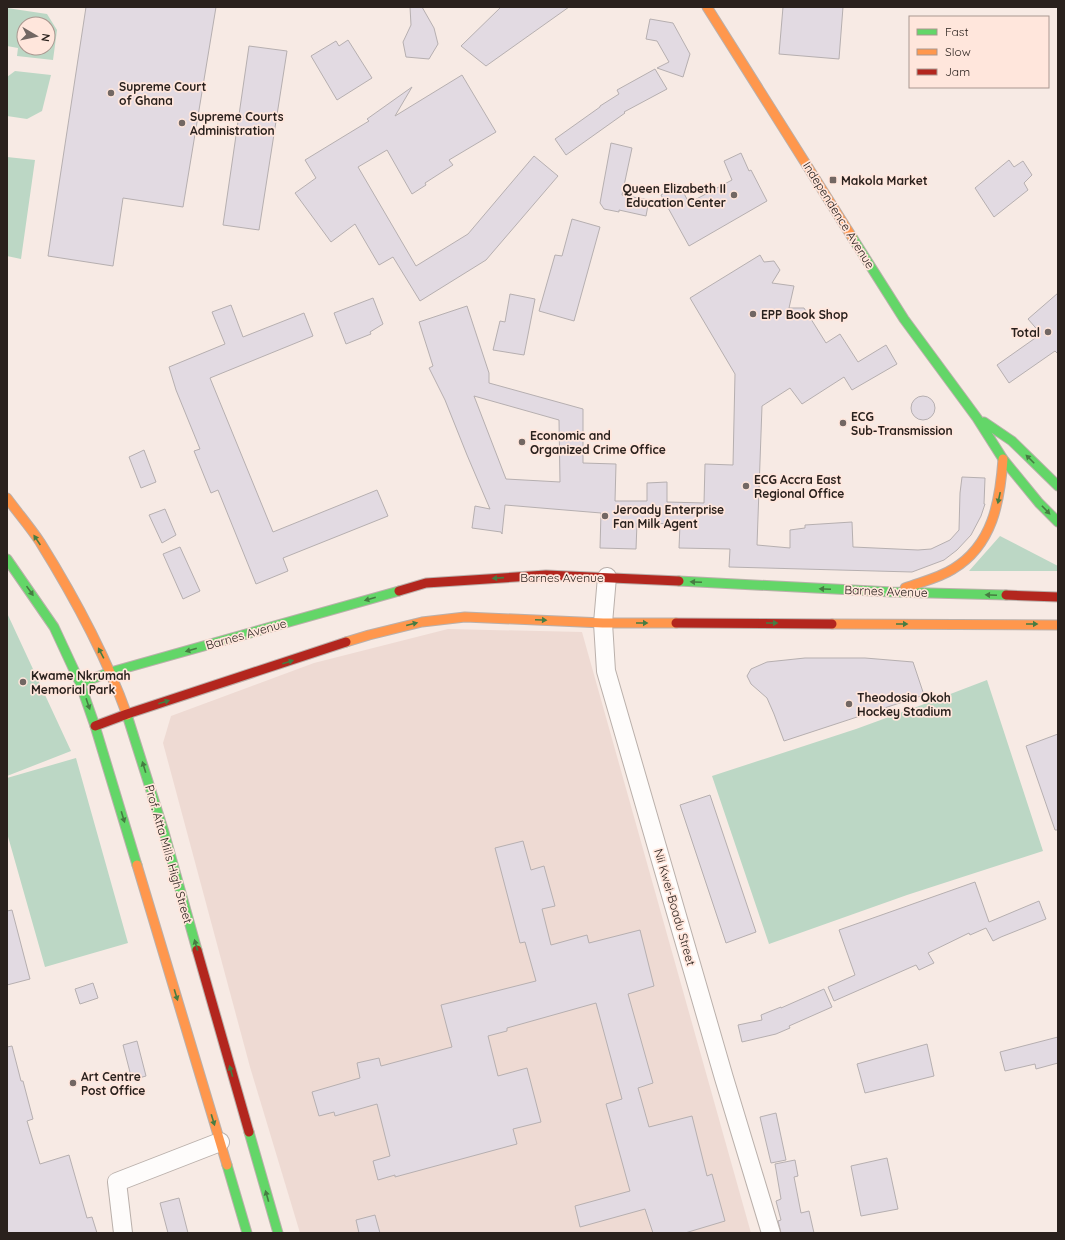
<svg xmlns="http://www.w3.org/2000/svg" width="1065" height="1240" font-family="Quicksand,sans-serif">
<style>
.commercial{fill:#eedad3}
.green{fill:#bcd7c5;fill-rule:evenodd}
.building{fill:#e2dae2;stroke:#b6afb0;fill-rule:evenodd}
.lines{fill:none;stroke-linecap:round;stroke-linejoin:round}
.street-casing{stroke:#bab0ab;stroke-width:20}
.fast-casing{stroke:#bab0ab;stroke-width:11}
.slow-casing{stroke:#bab0ab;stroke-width:11}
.jam-casing{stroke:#bab0ab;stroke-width:11}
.street{stroke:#fefcfb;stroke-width:18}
.fast{stroke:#63d668;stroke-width:9}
.slow{stroke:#ff974d;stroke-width:9}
.jam{stroke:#b3261e;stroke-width:9}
.oneway{fill:#467c42}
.poi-dot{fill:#726763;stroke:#ffe6dc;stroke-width:1.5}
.labels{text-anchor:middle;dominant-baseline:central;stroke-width:3.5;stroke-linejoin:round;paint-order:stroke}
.poi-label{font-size:12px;font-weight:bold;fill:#2a211d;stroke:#ffe6dc;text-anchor:start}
.street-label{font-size:12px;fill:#2a211d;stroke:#ffe6dc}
</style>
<rect width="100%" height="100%" fill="#f7eae4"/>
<path class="commercial" d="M448,629L582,632L751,1233H300L250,1067L163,743L171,716L314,663Z"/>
<path class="green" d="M7,8L47,14L57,30L53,60L17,56L18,48L7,46ZM24,24H48V48H24Z
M15,71L51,75L42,111L27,119L7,116V77Z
M7,157L35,160L21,259L7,256Z
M1000,536L1058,566V571H969Z
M7,613L71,751L7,776Z
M987,680L1043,851L907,895L769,944L712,776L856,729L919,706Z
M76,758L128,943L45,967L7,833V778Z"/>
<path class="building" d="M86,7H216L183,207L123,198L113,266L48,256Z
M410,7H422L434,28L438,44L429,59L406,57L403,42L411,25Z
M501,7H569L486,66L461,46Z
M783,7H843L839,59L779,54Z
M650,19L673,23L690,54L683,77L657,68L669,62L657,41L646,39Z
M348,40L372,78L337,100L311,56L336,41L339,46Z
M249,46L287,51L259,230L223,225Z
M655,69L667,89L624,112L625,113L566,155L555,139L600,107V106L619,94L617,90Z
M462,75L496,132L449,160L453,165L425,183L426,185L412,194L387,150L358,167L416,266L468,234L534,156L558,176L486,260L420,301L393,257L379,265L355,224L331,242L295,193L316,178L305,160L369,121L367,119L412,87L395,116Z
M611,143L632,148L622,195L649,200L646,216L619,210V212L604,209L600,203Z
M741,153L749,171L751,170L767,201L689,246L661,195L679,184L689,203L732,180L724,161Z
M1009,160L1014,167L1023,161L1032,175L1024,183L1028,190L994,217L975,188Z
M572,219L600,227L574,321L539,311L555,255L562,256Z
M760,255L764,262L774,261L780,270L772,283L794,286L789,308H804L826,343L840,334L858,362L886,345L897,364L852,390L844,377L802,404L790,388L762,406L757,545L790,548V530L805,528V525L852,522L853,547L918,550L931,549L950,540L959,530L960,493L962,477L985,478L984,504H985L981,516L971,535L957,550L944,560L912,572L729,567L730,549L679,548L680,524L637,523L636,549L600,548L601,513L505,505L502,534L501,532L472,528L475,506L490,509L467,455L445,400L429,368L433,366L419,322L467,306L489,373V383L583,409V463L616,464L615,501H647V483L667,482V502L704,503L705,464L733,465L735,374L690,298ZM474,396L559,420L560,482L506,479Z
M1058,293V354L1055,351L1009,383L997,365L1041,334L1028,319Z
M510,294L535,299L524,355L493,350L500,321L505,322Z
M373,298L383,324L370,332L371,334L346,344L334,313Z
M231,305L243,337L304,313L313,336L210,378L273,532L377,490L388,516L283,558L288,571L256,584L218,490L211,493L194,451L200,449L176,390L169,367L225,344L212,312Z
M911 408a12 12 0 1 1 24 0a12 12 0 1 1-24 0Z
M144,450L156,482L141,488L129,457Z
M165,509L176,535L162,543L149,515Z
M180,547L200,591L183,599L163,554Z
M805,658H865L913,662L924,695L784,741L774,714L767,698L751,684L747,676L751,669L767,662Z
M1058,734V830H1055L1026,746Z
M710,795L756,932L726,943L680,805Z
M523,841L531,870L544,866L555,906L542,909L551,945L587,935L589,943L640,930L654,986L628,994L653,1083L638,1088L649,1127L692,1116L707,1176L712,1174L725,1221L685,1233H653L645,1209L580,1227L575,1206L630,1191L606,1104L622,1099L596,1003L507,1028V1031L488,1036L498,1076L527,1068L541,1122L513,1129L517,1144L395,1177V1175L378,1180L373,1161L390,1156L377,1104L335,1116L334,1112L319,1116L312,1092L360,1078L357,1063L379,1058L381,1066L452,1047L441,1005L536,981L525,942L520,943L495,848Z
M975,882L989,922L1039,901L1046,919L1001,937L993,941L986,928L970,935L969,933L928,953L934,963L919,970L916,965L834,1001L828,987L855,975L839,930Z
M12,910L30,979L7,985V911Z
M93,983L98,998L80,1004L75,989Z
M824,989L832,1007L789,1026L790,1028L776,1034L742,1042L738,1025L762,1020L761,1015L781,1007V1008Z
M1058,1037V1063L1036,1069L1035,1064L1005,1071L1000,1052Z
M137,1041L146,1076L132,1080L123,1045Z
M927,1044L934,1076L865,1093L857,1064Z
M12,1046L21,1081H23L33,1119L27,1121L40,1164L69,1155L87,1218L92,1217L97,1233H7V1047Z
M776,1113L786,1160L771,1163L760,1117Z
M887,1158L898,1209L861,1216L851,1166Z
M795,1160L798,1176L794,1177L801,1213L809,1211L814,1233H781L778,1221L781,1220L776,1201L781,1199L775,1164Z
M179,1198L188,1233H168L160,1203Z
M375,1215L380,1233H359L356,1220Z"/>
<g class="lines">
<defs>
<path id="street" d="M607,577L603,623L606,671L724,1078L771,1233
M123,1233L117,1182L220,1142"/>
<path id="fast" d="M852,237L904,319L977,418L1003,459L1039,503L1058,522
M984,422L1012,441L1058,486
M7,559L54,627L80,683L95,726L137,865
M679,581L892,592L1006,595
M80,683L111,672L399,591
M127,715L164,832L197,950
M249,1132L278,1233
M227,1165L247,1233"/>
<path id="slow" d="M707,7L852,237
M7,498C18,513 30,527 40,542C73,595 106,656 127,715
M905,588C921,582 939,578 953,569C993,545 1000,501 1003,459
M832,624L1058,625
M346,642L369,635L422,622L465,617L603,623H676
M137,865L227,1165"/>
<path id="jam" d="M399,591L426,583L546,575L679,581
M1006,595L1058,597
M676,623L832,624
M95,726L127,714L346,642
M197,950L249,1132"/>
</defs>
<use href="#street" class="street-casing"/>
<use href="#fast" class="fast-casing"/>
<use href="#slow" class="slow-casing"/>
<use href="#jam" class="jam-casing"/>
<use href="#street" class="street"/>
<use href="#fast" class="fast"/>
<use href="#slow" class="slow"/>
<use href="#jam" class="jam"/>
</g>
<defs><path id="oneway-solid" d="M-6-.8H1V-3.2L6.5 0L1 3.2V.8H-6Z"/></defs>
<g class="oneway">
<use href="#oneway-solid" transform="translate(1030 459) rotate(-135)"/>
<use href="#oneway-solid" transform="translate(999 498) rotate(102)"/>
<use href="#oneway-solid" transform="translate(1046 510) rotate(46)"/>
<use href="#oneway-solid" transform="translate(37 540) rotate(-124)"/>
<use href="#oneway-solid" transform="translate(498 578) rotate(176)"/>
<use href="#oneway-solid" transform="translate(696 582) rotate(-177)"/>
<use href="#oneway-solid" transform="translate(825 589) rotate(-177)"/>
<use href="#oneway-solid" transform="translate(30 591) rotate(55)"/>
<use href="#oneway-solid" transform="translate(991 595) rotate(-178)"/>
<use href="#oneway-solid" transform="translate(370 599) rotate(164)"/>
<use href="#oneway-solid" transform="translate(541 620) rotate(3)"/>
<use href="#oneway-solid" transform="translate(642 623)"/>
<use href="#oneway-solid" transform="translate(772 623)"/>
<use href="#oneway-solid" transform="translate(412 624) rotate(-14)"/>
<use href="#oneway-solid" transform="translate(902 624)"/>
<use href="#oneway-solid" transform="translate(1032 624)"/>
<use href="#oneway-solid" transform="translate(191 650) rotate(164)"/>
<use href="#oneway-solid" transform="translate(101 653) rotate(-118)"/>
<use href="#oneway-solid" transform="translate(288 662) rotate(-18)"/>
<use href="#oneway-solid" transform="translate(164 702) rotate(-18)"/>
<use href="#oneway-solid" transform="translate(88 704) rotate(71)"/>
<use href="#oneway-solid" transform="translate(144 767) rotate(-107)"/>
<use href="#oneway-solid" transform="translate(123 817) rotate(73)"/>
<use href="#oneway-solid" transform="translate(196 945) rotate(-106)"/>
<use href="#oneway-solid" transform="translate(176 995) rotate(73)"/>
<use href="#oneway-solid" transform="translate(231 1071) rotate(-106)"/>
<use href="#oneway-solid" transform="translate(213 1120) rotate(73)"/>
<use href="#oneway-solid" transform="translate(267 1196) rotate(-106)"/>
</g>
<g class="poi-dot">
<circle cx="111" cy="93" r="4"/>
<circle cx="182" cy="123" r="4"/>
<rect x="829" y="176" width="8" height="8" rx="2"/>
<circle cx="734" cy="195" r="4"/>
<circle cx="753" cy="314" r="4"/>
<circle cx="1048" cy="332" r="4"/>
<circle cx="843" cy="423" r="4"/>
<circle cx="522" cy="442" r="4"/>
<circle cx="746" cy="486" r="4"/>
<circle cx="605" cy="516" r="4"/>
<circle cx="23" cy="682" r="4"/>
<circle cx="849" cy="704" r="4"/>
<circle cx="73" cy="1083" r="4"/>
</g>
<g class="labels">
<g class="poi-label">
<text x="119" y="86">Supreme Court<tspan x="119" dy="14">of Ghana</tspan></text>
<text x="190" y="116">Supreme Courts<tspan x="190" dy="14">Administration</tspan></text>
<text x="841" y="180">Makola Market</text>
<text x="726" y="188" text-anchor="end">Queen Elizabeth II<tspan x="726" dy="14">Education Center</tspan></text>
<text x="761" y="314">EPP Book Shop</text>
<text x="1040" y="332" text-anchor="end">Total</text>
<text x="851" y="416">ECG<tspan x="851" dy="14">Sub-Transmission</tspan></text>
<text x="530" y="435">Economic and<tspan x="530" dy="14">Organized Crime Office</tspan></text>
<text x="754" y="479">ECG Accra East<tspan x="754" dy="14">Regional Office</tspan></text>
<text x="613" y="509">Jeroady Enterprise<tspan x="613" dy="14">Fan Milk Agent</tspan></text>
<text x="31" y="675">Kwame Nkrumah<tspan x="31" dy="14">Memorial Park</tspan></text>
<text x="857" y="697">Theodosia Okoh<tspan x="857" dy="14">Hockey Stadium</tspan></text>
<text x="81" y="1076">Art Centre<tspan x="81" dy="14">Post Office</tspan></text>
</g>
<g class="street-label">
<text transform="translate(839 215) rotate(58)">Independence Avenue</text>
<text x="562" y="577">Barnes Avenue</text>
<text transform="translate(886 591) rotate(2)">Barnes Avenue</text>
<text transform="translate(246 634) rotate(-16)">Barnes Avenue</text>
<text transform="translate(169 854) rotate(74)">Prof. Atta Mills High Street</text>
<text transform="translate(675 907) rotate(74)">Nii Kwei-Boadu Street</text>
</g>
</g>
<rect width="1065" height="1240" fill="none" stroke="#2a211d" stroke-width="16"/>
<rect x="909" y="16" width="140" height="72" fill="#ffe6dc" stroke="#aa9790"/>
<rect x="917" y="29" width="20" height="6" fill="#63d668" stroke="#aa9790"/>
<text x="945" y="36" font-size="12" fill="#2a211d">Fast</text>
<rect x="917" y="49" width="20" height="6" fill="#ff974d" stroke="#aa9790"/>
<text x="945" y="56" font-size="12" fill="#2a211d">Slow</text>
<rect x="917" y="69" width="20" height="6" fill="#b3261e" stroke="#aa9790"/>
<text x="945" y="76" font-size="12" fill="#2a211d">Jam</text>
<g transform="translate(36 36) rotate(99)"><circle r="19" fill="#ffe6dc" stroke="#aa9790"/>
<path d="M0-3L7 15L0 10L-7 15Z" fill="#726763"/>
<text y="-6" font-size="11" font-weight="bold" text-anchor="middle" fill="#2a211d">N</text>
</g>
</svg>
